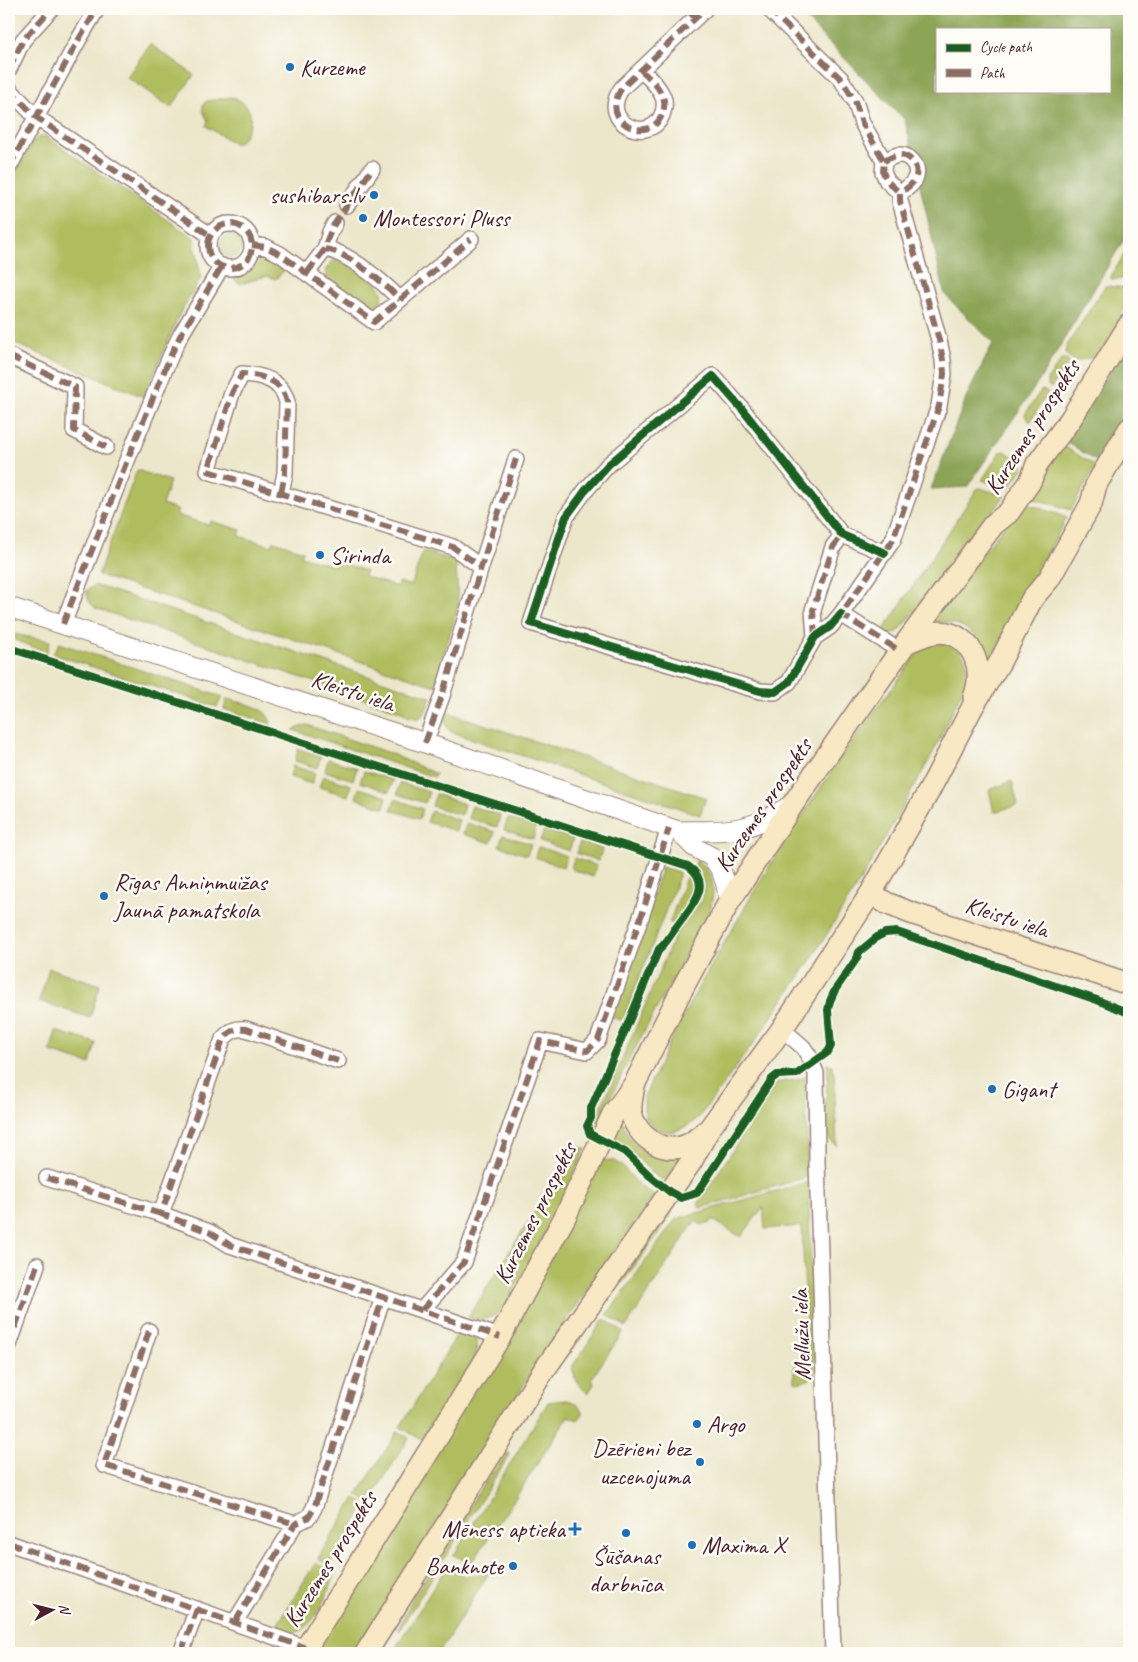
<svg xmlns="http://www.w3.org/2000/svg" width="1138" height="1662" font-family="Caveat,sans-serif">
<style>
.green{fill:#b0bd5f;stroke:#7d6e45}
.forest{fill:#8ca456;stroke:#6b6240;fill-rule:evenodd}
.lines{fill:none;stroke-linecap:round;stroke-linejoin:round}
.minor-casing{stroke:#9b837b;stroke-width:18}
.tertiary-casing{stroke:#9b837b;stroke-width:21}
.secondary-casing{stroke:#9b837b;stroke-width:24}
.minor{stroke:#fff;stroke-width:15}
.tertiary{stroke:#fff;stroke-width:19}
.secondary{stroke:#f8e8c3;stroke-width:21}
.quiet{stroke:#8d6e63;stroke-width:6;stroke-dasharray:12 6;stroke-linecap:butt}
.cycleway-casing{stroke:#fdfcf7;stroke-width:11}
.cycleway{stroke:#1b5e20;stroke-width:8}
.poi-dot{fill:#1f6fb2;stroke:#fdfcf7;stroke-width:2}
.labels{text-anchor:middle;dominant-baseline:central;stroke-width:5;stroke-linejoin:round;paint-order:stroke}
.poi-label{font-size:24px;fill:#4a1f2b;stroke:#fdfcf7;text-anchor:start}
.street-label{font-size:24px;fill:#4a1f2b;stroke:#fdfcf7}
</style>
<rect width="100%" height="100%" fill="#fdfcf7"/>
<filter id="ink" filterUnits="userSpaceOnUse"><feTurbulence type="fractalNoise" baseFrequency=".02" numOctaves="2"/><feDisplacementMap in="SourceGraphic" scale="10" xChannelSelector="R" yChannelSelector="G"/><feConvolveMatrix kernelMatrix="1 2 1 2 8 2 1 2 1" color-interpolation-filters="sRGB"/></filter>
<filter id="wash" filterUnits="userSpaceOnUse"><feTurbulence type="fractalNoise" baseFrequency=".0096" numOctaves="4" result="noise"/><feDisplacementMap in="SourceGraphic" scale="20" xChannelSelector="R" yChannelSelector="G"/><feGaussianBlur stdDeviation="1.12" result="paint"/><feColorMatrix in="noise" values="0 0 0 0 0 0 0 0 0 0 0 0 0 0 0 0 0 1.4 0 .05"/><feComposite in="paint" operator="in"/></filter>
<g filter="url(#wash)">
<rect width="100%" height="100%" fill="#ece7cb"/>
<path class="green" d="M150,44L194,75L171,108L127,77Z
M231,97C257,105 254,125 239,143H233L206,126L208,121L203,111V104L207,101Z
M45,136L194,238L201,278L180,313L144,397L16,344L9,336V186L33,142L39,137Z
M220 246a11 11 0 1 1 22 0a11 11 0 1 1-22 0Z
M1129,247V275L1123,279H1111V276Z
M261,258H271L286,268L276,279L266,276L241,284L234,280L233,278L248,273Z
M335,261H341C351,268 370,277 378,285C387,295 381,306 371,311L329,281L325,271L331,262Z
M1105,286L1129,288C1129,307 1110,339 1099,356L1075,361L1065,354L1066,347Z
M1062,359H1065L1069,362L1051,388L1047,385V380Z
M1042,390L1048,392L1030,422L1026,418L1025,414L1040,392Z
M1062,445L1096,466L1071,510L1026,496Z
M1005,451L1021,462L1024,467L1009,489L982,480L1000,452Z
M137,470L170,481L162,505L178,510L176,515L209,525L211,521L241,530L239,536L272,546L274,541L303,551L301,556L334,566L336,561L366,571L364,576L397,587L399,582L411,586L423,551L456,561L458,606L435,686L98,575Z
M980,488L1005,496L899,631L890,635L883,631L977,489Z
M1022,502L1067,517L991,659H989C982,644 973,629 956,624C948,622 939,622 931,621Z
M95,585L431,697L425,713L419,719L407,716L400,711L95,608C89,602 86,598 87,590Z
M13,634L50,641L47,652L12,639Z
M59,643L222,697L217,707L53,654Z
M940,643C961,644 969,658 968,678L931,757L864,875L812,958L758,1037L706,1108L697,1119L687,1126L676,1131L667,1132L660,1130L651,1125L646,1118L644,1110V1097L674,1033L701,983L760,881L783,844L841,757L920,650L930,645Z
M227,699C243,704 267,705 271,724L224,709Z
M444,711L706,798L700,815L451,732C445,726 444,719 444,711Z
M307,725L392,754L436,774L434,777L293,730Z
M298,749L321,756L317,768L295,761Z
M328,759L357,768L353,780L325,771Z
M293,766L315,773L312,784L290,777Z
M364,771L393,780L389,792L360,782Z
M323,776L351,785L348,796L319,787Z
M1012,781L1018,805L994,812L989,790Z
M400,783L429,792L425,803L397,794Z
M359,788L387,797L384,808L356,798Z
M436,794L464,804L461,815L432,806Z
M395,799L423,809L419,819L391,810Z
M472,806L500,815L497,827L468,818Z
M431,811L459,820L456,831L427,822Z
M508,818L536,827L533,839L504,830Z
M467,823L495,832L491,843L463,834Z
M544,830L573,839L569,851L540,841Z
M503,835L531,844L527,855L499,846Z
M580,842L602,849L599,861L576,853Z
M538,847L567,856L563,867L535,857Z
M574,858L597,866L593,877L571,869Z
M697,860C715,874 716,891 709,912L631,1056L594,1132L592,1125L612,1083L672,942C675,936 678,929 682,924C701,902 713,893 695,865Z
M662,867L679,872V876L624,1018L622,1020L611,1017Z
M689,874C708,885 680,913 673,924L670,923V921L687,875Z
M49,968L100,985L90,1018L39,1001Z
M56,1031L96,1043L90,1064L50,1052Z
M827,1063L832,1065L834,1072L837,1146C832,1142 829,1139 826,1134C821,1120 830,1082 827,1063Z
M805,1077L808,1177L700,1208L698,1204L702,1198L775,1085C783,1078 795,1083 805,1077Z
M620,1122H623C629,1149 655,1157 680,1158V1161L665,1182L651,1172L632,1152L612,1140Z
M576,1147H580L586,1149L548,1227L507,1303C496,1317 485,1323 468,1317Z
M603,1160L614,1161L621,1165L639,1185L654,1196L605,1264L537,1364L355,1653H313Z
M808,1182L814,1360C814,1378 814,1380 796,1383L794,1380V1368L795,1366L808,1365L802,1226L765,1229L763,1207L741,1237L713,1220C707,1226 702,1226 695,1221L626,1327L607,1315L675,1220L682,1217Z
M668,1210H671V1216L623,1282L621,1281Z
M604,1319L623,1332L592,1378L594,1384L589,1392H586L576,1381L572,1367Z
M460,1330C468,1333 475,1335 477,1344C482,1362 432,1423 420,1439L400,1427Z
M565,1400C574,1401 578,1405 583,1411V1414L578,1420L568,1416L518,1494L471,1564L454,1555L548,1402Z
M398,1431L409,1438L369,1502L357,1495Z
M508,1452L510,1454L399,1630H398L411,1601L481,1488Z
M355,1498L366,1505L329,1566L318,1558Z
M316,1562L335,1576C327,1592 315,1630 294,1633C288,1633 281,1630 275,1628Z
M447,1566L465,1576L490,1571L439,1653H398L400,1650L396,1647Z"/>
<path class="forest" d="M796,9H1129V231L1039,381L967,487L931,489L967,396L993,343L945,295L905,120ZM937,29H1109V91H937Z
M1129,342V411L1098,462L1065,441Z"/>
</g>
<g filter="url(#ink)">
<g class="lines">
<defs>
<path id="minor" d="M769,9L841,79L855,101L862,123L884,161L883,172L887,181L900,193
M9,69L23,40L51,9
M641,70C648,77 657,84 661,93C665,99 665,106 663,112C653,147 596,124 622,88L705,9
M9,89L36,117L211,236
M884,161C888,159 893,156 898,155C909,154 919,165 916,176C914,184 906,189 900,193
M9,167L79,39L97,9
M900,193V201L939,340L943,360L944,374L939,406L893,540L841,614L900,651
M347,205L372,169
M208 246a22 22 0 1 1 44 0a22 22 0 1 1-44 0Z
M252,245L266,247L280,254L374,322L471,239
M325,249C347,252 385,283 400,300
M307,273L325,249L330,232L335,223
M9,356L75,387L74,430L106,447
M281,493L285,473L287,402C282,380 262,375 242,374L232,393L208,471L450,546L453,547L481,567
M841,614L830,627L815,637L789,682L775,692L760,691L531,623L566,517L585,491L608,465L713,376L742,409L842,535L885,553
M63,624L128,458L170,357L180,336L222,266
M815,637L813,610L833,547L842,535
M425,743L442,696L481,567L516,459
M782,1029L803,1047L809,1056L816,1073L817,1162L833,1653
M338,1061L246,1029C235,1028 230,1031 223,1039L161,1214L209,1232L230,1245L500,1337
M47,1178L161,1214
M422,1310L464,1262L540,1041L587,1051L598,1040L643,911L669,828
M149,1331L104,1465L295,1524
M9,1345L37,1265
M9,1543L306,1648
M235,1622L295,1524L309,1517L314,1508L383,1297
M181,1653L197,1609"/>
<path id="tertiary" d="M9,607L425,743L678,831L694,847L712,857L721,870L726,885L729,902
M678,831C700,830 723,833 744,827C762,823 777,813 793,804"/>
<path id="secondary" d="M908,642C916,639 925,634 934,633C961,628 980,654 978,679C978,685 976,692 974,698
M871,893L886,903L911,913L1129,984
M634,1085C633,1093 630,1104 631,1112C636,1136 663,1156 687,1145C694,1142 700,1136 706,1131
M303,1653L500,1337L566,1215L613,1114L634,1085L681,991L729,902L793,804L900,651L993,525L1009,512L1020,496L1030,482L1037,464L1070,420L1129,325
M366,1653L542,1373L691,1162L709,1129L782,1029L871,893L929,791L973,706L1000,662L1032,599L1049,579L1091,504L1096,485L1129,429"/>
</defs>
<use href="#minor" class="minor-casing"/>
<use href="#tertiary" class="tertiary-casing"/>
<use href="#secondary" class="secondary-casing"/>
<use href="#minor" class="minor"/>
<use href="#tertiary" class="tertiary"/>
<use href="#secondary" class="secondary"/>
<path class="quiet" d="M687,9L695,18
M769,9L841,79L855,101L862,123L884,161L883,172L887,181L900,193
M9,69L23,40L51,9
M641,70C648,77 657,84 661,93C665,99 665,106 663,112C653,147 596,124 622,88L705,9
M9,89L36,117L211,236
M884,161C888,159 893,156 898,155C909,154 919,165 916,176C914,184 906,189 900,193
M9,167L79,39L97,9
M900,193V201L939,340L943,360L944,374L939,406L893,540L841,614L900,651
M208 246a22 22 0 1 1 44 0a22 22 0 1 1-44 0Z
M252,245L266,247L280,254L374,322L471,239
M325,249C347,252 385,283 400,300
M307,273L325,249L327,240L333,226L372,169
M9,356L75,387L74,430L106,447
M281,493L285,473L287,402C282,380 262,375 242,374L232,393L208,471L450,546L453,547L481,567
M63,624L128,458L170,357L180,336L222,266
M815,637L813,610L833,547L842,535
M425,743L442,696L481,567L516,459
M338,1061L246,1029C235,1028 230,1031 223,1039L161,1214L209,1232L230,1245L500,1337
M47,1178L161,1214
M422,1310L464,1262L540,1041L587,1051L598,1040L643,911L669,828
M149,1331L104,1465L295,1524
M9,1345L37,1265
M9,1543L306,1648
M235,1622L295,1524L309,1517L314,1508L383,1297
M181,1653L197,1609"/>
<defs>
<path id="cycleway" d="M841,614L830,627L815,637L789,682L775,692L760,691L531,623L566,517L585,491L608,465L713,376L742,409L842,535L885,553
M9,648L688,866C714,884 691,907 678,925C671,933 668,942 659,949L627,1026L591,1108V1118L587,1126L590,1134L625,1152L650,1176L670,1192L681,1198L697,1193L772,1079L777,1075L797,1074L828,1052L831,1046L828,1010L830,1001L835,990L857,958L859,952L877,937L885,933L897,932L1097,1000L1129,1013"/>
</defs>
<use href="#cycleway" class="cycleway-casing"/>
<use href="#cycleway" class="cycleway"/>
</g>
</g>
<g class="poi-dot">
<circle cx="290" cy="67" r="5"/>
<circle cx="374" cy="195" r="5"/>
<circle cx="363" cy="218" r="5"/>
<circle cx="320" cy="555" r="5"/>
<circle cx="104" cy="896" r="5"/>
<circle cx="992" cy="1089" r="5"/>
<circle cx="697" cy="1424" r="5"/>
<circle cx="700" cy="1462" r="5"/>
<path d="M572.5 1521.5h5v5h5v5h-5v5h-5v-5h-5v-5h5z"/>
<circle cx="626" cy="1533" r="5"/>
<circle cx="692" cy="1545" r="5"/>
<circle cx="513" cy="1566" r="5"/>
</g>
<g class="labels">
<g class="poi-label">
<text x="300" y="67">Kurzeme</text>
<text x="364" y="195" text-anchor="end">sushibars.lv</text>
<text x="373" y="218">Montessori Pluss</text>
<text x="330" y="555">Sirinda</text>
<text x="114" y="882">Rīgas Anniņmuižas<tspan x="114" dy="28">Jaunā pamatskola</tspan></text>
<text x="1002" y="1089">Gigant</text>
<text x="707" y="1424">Argo</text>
<text x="690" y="1448" text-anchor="end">Dzērieni bez<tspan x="690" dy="28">uzcenojuma</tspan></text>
<text x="565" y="1529" text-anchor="end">Mēness aptieka</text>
<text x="702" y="1545">Maxima X</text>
<text x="626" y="1556" text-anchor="middle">Šūšanas<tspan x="626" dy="28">darbnīca</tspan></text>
<text x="503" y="1566" text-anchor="end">Banknote</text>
</g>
<g class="street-label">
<text transform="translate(1032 427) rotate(-57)">Kurzemes prospekts</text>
<text transform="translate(353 691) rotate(18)">Kleistu iela</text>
<text transform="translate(763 805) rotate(-56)">Kurzemes prospekts</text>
<text transform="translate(1007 917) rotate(18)">Kleistu iela</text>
<text transform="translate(535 1213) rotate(-63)">Kurzemes prospekts</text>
<text transform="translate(801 1335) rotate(-92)">Mellužu iela</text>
<text transform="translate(330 1559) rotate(-58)">Kurzemes prospekts</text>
</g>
</g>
<rect width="1138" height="1662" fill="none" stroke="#fdfcf7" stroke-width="30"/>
<rect x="936" y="28" width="175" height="65" fill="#fdfcf7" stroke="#b5a4a5"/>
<rect x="946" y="44" width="25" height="8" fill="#1b5e20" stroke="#b5a4a5"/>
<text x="980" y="52" font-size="15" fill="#4a1f2b">Cycle path</text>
<rect x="946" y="69" width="25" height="8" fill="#8d6e63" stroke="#b5a4a5"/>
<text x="980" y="78" font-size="15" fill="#4a1f2b">Path</text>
<g transform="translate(52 1610) rotate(83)" stroke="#fdfcf7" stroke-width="4" paint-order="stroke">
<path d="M0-4L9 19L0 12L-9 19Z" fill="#4a1f2b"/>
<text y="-8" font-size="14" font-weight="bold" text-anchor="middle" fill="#4a1f2b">N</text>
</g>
</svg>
